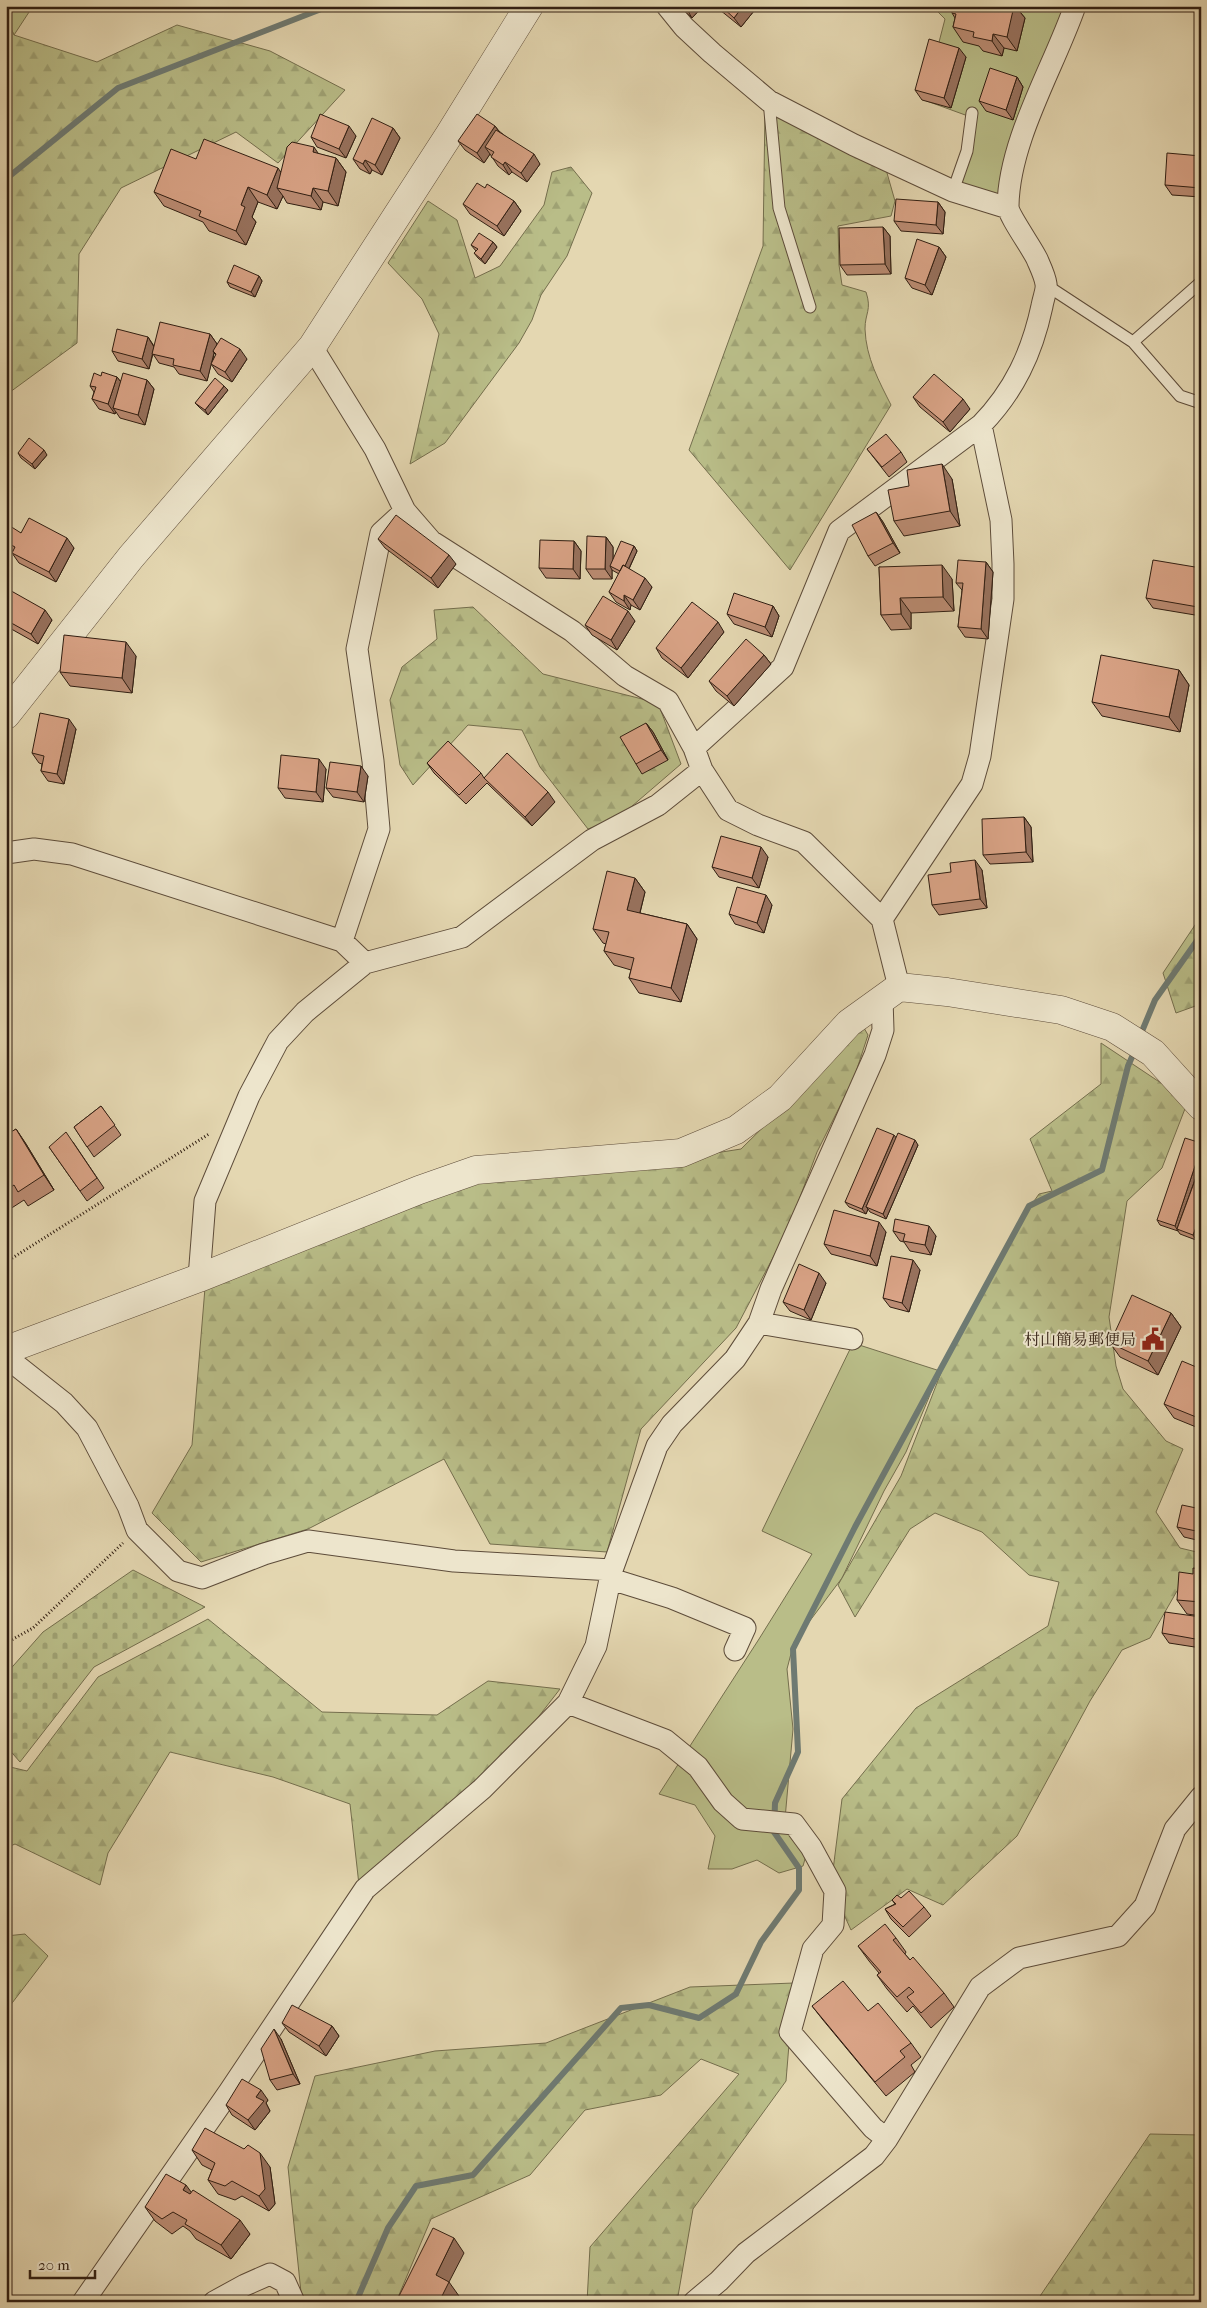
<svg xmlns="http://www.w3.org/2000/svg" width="1207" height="2308" font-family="'IM FELL French Canon','Noto Serif JP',serif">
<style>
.green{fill:#b9bd88;stroke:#746e4d}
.forest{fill:url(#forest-firs);stroke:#746e4d}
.cemetery{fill:url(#cemetery-stones);stroke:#746e4d}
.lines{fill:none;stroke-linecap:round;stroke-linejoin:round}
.stream{stroke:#6e7a72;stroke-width:6}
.service-casing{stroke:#5d4c3a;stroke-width:13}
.minor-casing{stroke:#5d4c3a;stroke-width:23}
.tertiary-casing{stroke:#5d4c3a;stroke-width:29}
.path{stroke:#301e12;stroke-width:3;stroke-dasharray:1 2.5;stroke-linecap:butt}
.service{stroke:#ede5cc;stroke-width:11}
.minor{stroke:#ede5cc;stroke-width:21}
.tertiary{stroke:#ede5cc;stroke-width:28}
.wall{fill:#bb8c73;stroke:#301e12;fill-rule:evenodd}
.shaded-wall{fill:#98725e;stroke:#301e12}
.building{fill:#d9a386;stroke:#301e12}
.labels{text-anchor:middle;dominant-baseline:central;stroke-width:4;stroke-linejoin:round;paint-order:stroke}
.poi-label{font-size:16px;fill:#301e12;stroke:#ede5cc;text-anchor:end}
</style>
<defs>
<pattern id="forest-firs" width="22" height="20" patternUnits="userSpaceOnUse" patternTransform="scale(1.25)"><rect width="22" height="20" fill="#b9bd88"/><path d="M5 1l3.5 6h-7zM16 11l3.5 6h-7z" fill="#9fa274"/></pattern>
<pattern id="cemetery-stones" width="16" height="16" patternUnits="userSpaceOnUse" patternTransform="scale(1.25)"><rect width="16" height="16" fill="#b9bd88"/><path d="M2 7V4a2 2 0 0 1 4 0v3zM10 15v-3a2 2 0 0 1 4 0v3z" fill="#9fa274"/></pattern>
</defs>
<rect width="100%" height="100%" fill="#e4d7b1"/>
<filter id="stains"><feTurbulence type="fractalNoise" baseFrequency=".004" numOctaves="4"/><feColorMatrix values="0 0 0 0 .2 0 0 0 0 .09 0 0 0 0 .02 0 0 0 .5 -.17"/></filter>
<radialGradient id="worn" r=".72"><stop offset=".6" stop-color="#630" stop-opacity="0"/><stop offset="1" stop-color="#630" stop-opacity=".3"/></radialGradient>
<path class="green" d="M6,6H33L14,35L6,18Z
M932,6H1068L1006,204L957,192L968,116L924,100L945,19Z
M853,1343L940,1371L906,1452L884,1491L842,1578L794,1642L787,1669L793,1729L785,1819L809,1845L803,1866L779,1873L757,1860L732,1869H708L715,1836L695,1805L659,1794L759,1639L812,1554L762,1531Z"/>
<path class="forest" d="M6,18L14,35L97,62L177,25L270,51L345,90L278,163L236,132L121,188L79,254L77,343L6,395Z
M765,109L883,159L895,201L891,216L838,226L839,265L842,285L866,292C872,310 865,313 865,329C866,358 879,381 891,405L790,570L689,450L763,246Z
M571,167L592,193L567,256L541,295L532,320L519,343L445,443L410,464L439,334L422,299L388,263L428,201L457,220L475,278L500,266L544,205L552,172Z
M473,607L543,674L658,703L681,764L617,819L588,829L540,767L522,730L468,725L413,785L400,765L390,700L402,667L437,639L434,610Z
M1201,916V1004L1176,1013L1163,973Z
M864,1028L868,1035L854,1078L817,1152L788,1229L736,1328L641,1429L607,1552L490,1544L444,1459L308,1529L201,1562L152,1513L192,1445L205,1288L485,1179L638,1165L741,1149Z
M1101,1043L1188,1101L1162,1168L1127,1201L1109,1317L1116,1366L1123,1389L1166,1441L1183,1449L1156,1512L1180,1548L1201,1553V1577L1177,1591L1150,1638L1122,1650L1090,1701L1017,1836L943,1905L907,1889L851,1930L831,1886L842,1799L916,1708L1048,1626L1059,1582L1029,1575L982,1532L935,1513L910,1529L855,1617L838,1585L901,1476L944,1365L1027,1211L1039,1194L1052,1191L1030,1139L1101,1084Z
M208,1619L322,1712L437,1715L488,1681L560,1689L515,1747L359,1885L350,1804L273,1777L170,1752L108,1853L100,1885L15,1844L6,1848V1766L27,1771L98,1677Z
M25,1934L48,1956L6,2011V1936Z
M794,1983L786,2081L693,2209L677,2302H587L590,2247L739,2074L701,2059L661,2095L585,2110L530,2175L431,2219L396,2302H302L288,2167L315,2076L435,2051L546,2043L690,1987Z
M1150,2134L1201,2135V2302H1036Z"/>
<path class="cemetery" d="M133,1570L205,1607L94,1667L20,1762L6,1746V1674L43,1632Z"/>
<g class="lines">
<path class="stream" d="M6,179L118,88L329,6
M1140,1036L1155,1000L1201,935
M356,2302L388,2228L416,2186L473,2175L621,2008L649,2005L699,2018L736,1994L761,1942L799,1890V1868L774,1832L775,1803L798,1752L793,1649L855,1527L1029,1206L1102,1170L1128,1066L1135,1050"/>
<defs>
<path id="service" d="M769,101L779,208L810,307
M953,191L967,151L972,113
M1046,285L1133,342L1180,396L1201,403
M1133,342L1201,282"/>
<path id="minor" d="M667,6L684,27L712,53L769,101L854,145L953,191L1008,208
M312,347L375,449L405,511L431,541L572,631L625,676L668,701L694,748L702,770L728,810L758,825L804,842L882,919L899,987
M694,748L783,667L839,531L981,425
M6,853L34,849L72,854L342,941L365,963
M882,919L972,784L980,756L1003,599V564L1001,520L981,425C1014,391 1032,353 1042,306C1043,299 1047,290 1046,284C1045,276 1040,266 1037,259C1032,248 1008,215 1008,206C1009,140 1053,69 1075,6
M342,941L379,829L373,761L357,649L381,533L405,511
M199,1278L205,1201L249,1096L278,1041L305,1012L365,963L462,937L592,840L658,805L702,770
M759,1323L852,1339
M6,1357L64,1403L87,1428L128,1506L137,1530L178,1571L202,1578L264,1554L308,1541L454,1561L612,1570
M611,1579L672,1598L745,1628L735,1650
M568,1703L665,1740L698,1767L723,1802L742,1819L794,1824L811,1847L835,1891L833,1925L813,1949L790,2032L873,2128L887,2139
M83,2302L229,2092L365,1889L482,1789L568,1703L596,1646L612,1570L657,1446L672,1424L735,1359L759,1323L771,1289L875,1055L883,1030L882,998
M214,2302L245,2285L270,2274L285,2282L294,2302
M694,2302L719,2281L746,2253L874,2156L887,2139L980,1987L1019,1958L1118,1936L1145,1906L1175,1829L1201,1797"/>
<path id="tertiary" d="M6,715L131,557L312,347L449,135L529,6
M6,1350L199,1278L419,1190L476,1170L681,1153L736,1130L780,1098L849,1023L899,987L947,992L1061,1010L1112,1027L1153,1053L1201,1106"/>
</defs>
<use href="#service" class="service-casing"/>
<use href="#minor" class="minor-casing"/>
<use href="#tertiary" class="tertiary-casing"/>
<path class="path" d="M6,1262L209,1134
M6,1643L33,1628L123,1543"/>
<use href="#service" class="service"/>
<use href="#minor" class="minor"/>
<use href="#tertiary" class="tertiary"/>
</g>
<path class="wall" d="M679,6H703L692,18Z
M718,6H758L741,27L720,10Z
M953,6H1022L1020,12L1025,18L1017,51L1004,48L1002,56L983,51L979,46L963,42L953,27L955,18L952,13Z
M966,57L951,108L922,100L915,90Z
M1017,77L1023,87L1013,120L986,111L979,101Z
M495,126L499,131L540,164L527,182L512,172L509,175L498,166L490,154L484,163L465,150L458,141Z
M393,128L400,138L382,175L372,170L370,174L360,169L353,159Z
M356,136L346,158L317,147L311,137Z
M319,154L336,158L346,172L338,206L323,202L321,210L287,203L283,196L277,209L258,202L252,217L256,222L246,245L209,231L203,222L164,206L154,192L196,159L281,172Z
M1201,156V197L1172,195L1165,185Z
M514,201L521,211L504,236L470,214L463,204Z
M938,202L945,212L943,234L901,231L894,221Z
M883,227L890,236L891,274L847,275L840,265Z
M493,242L497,247L485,264L478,258L474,253L476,251L471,245Z
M939,247L946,257L932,295L912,288L905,278Z
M259,276L262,281L255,297L230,287L227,282Z
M210,334L217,344L216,347L247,359L232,382L218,374L211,364L207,381L179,374L174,367L159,363L153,354L149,369L118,361L112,351L148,337L154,346ZM214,353L216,355L212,362L213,359Z
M101,376L117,377L120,381L147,380L154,389L145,425L120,418L116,412L115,414L99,409L92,399L94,392L90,386Z
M228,390L208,415L199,407L195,403Z
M913,397L970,409L950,432L920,407Z
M867,449L901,452L907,462L889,477Z
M18,453L47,455L35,469L21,458Z
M952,479L960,526L904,536L894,521L909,486Z
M876,512L883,522L900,553L875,566L868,556Z
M6,532L21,533L74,548L56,582L19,563L12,553L13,551L9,549L6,545Z
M606,537L613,547V560L634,546L637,551L629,569L652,587L640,610L631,605L630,610L616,602L609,592L619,574L612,570V579H593L586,569Z
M378,539L456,564L438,588L385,548Z
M574,541L581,551L580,579L546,578L539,568Z
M986,562L993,572L988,639L965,637L958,627L962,590L956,583Z
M879,567L952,579L954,611L911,613V629L891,630L881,615Z
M1201,568V616L1153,608L1146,598Z
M6,588L52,620L38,644L6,626Z
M773,606L779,616L772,637L734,624L727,614Z
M635,621L617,650L592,635L585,625Z
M724,632L688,678L662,658L656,648Z
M764,655L771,664L734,706L716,691L709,681Z
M136,656L132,693L70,686L60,672Z
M1179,670L1189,685L1180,732L1102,716L1092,702Z
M646,723L653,732L668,760L642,774L636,764Z
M76,729L64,784L48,781L41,771L42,764L39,763L32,753Z
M427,763L481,773L484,778L555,802L532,826L491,787L487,783L466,804L434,773Z
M326,769L323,802L285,798L278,788Z
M368,776L364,802L333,797L326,788Z
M1024,817L1031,827L1033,862L990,864L983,855Z
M768,857L759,888L719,877L712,867Z
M982,870L987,908L939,915L932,905Z
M635,878L645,892L640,913L687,924L697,939L681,1002L639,993L629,978L631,970L614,965L604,951L606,944L603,943L593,929Z
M772,905L764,933L735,924L729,914Z
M101,1106L121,1135L94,1157L74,1127Z
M16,1129L26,1144L54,1190L28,1206L24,1200L7,1211L6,1210V1135Z
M896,1138L918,1145L886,1219L870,1212L868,1209L866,1214L849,1207L845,1202Z
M73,1142L104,1188L87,1201L49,1147Z
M1201,1164V1246L1199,1245L1196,1240L1180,1234L1178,1231L1160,1225L1157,1220Z
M893,1231L936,1236L931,1255L910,1251L904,1242L900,1241Z
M886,1232L877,1266L831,1254L824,1244Z
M920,1270L909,1312L890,1307L883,1298Z
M826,1283L811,1320L790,1311L783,1302Z
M1171,1313L1181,1327L1158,1375L1120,1357L1110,1343Z
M1201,1369V1429L1174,1418L1164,1404Z
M1201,1509V1541L1184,1537L1177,1527Z
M1201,1569V1616L1187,1614L1177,1600L1193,1574Z
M1201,1617V1648L1169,1643L1162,1633Z
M901,1898L924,1907L931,1916L909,1937L891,1919L885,1909L895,1904L892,1900Z
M896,1938L906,1952L905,1954L910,1960L944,1993L954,2007L931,2028L913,2006L907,2012L887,1989L877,1975L879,1973L869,1961L858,1946Z
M812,2006L868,2011L911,2043L921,2057L911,2065L915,2072L886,2096L823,2020Z
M282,2023L332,2026L339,2036L326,2056L289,2032Z
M281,2039L300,2084L277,2090L270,2080Z
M268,2100L266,2103L270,2111L255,2130L232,2115L226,2105Z
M192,2150L270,2167L275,2204L269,2211L242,2196L235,2200L218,2194L208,2180L212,2170L202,2165Z
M191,2192L250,2234L231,2259L196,2239L190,2231L183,2226L172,2234L155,2221L145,2207Z"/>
<path class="shaded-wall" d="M695,6H703L692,18L689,13Z
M743,6H758L741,27L734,18Z
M1012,6H1022L1020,12L1025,18L1017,51L1007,37Z
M993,34L1004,48L1002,56L992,41Z
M959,48L966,57L951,108L944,98Z
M1017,77L1023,87L1013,120L1006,110Z
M349,126L356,136L346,158L339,149Z
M495,126L502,136L485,147L490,154L484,163L477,153Z
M393,128L400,138L382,175L375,165Z
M314,147L324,162L313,152Z
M534,154L540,164L527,182L521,173Z
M336,158L346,172L338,206L328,191Z
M365,160L372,170L370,174L363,164Z
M505,162L512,172L509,175L503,165Z
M278,168L288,183L277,188L283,196L277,209L267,195Z
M248,187L258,202L252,217L256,222L246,245L236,231L241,205Z
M313,188L323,202L321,210L311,196Z
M514,201L521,211L504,236L497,226Z
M938,202L945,212L943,234L936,225Z
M883,227L890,236L891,274L885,264Z
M493,242L497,247L485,264L481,259Z
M939,247L946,257L932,295L925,285Z
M259,276L262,281L255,297L251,292Z
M210,334L217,344L214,352L213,351L214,353L207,381L200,371Z
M148,337L154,347L149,369L142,359Z
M240,349L247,359L232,382L225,372Z
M117,377L124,386L113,408L116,412L115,414L108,404Z
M147,380L154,389L145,425L138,415Z
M224,386L228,390L208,415L205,410Z
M963,399L970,409L950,432L943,422Z
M44,450L47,455L35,469L32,464Z
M942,464L952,479L960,526L950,511Z
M876,512L883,522L900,553L893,543Z
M606,537L613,547V567L610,566L612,570V579L605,569Z
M67,538L74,548L56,582L49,572Z
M574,541L581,551L580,579L573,569Z
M634,546L637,551L625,577L622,572Z
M449,555L456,564L438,588L431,578Z
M986,562L993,572L988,639L981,629Z
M942,565L952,579L954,611L943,597Z
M645,578L652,587L640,610L633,600Z
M1201,592V611L1198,607Z
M624,595L631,605L630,610L624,601Z
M900,598L911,613V629L901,614Z
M773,606L779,616L772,637L765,627Z
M45,610L52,620L38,644L31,634Z
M628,611L635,621L617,650L611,640Z
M718,622L724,632L688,678L681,668Z
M126,642L136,656L132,693L122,678Z
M764,655L771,664L734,706L727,696Z
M1179,670L1189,685L1180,732L1169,717Z
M69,719L76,729L64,784L57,774Z
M646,723L653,732L668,760L661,750Z
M319,759L326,769L323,802L316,792Z
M361,766L368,776L364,802L357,792Z
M548,792L555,802L532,826L525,817Z
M1024,817L1031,827L1033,862L1026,852Z
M761,847L768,857L759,888L752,878Z
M975,860L982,870L987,908L980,899Z
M635,878L645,892L637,924L627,910Z
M766,895L772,905L764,933L757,923Z
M687,924L697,939L681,1002L671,988Z
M16,1129L26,1144L54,1190L44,1175Z
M894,1135L898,1140L866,1207L868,1209L866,1214L862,1209Z
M915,1140L918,1145L886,1219L883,1214Z
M1201,1148V1163L1177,1229L1178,1231L1175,1226Z
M1201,1214V1228L1196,1240L1193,1235Z
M879,1222L886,1232L877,1266L870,1256Z
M929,1226L936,1236L931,1255L925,1245Z
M913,1260L920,1270L909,1312L902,1303Z
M819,1273L826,1283L811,1320L804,1310Z
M1171,1313L1181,1327L1158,1375L1148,1361Z
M332,2026L339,2036L326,2056L319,2046Z
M274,2029L281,2039L300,2084L293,2074Z
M261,2090L268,2100L266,2103L270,2111L255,2130L248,2120L256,2097Z
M260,2153L270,2167L275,2204L269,2211L259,2196Z
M186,2185L197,2200L183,2190Z
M240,2220L250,2234L231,2259L221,2245Z
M454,2238L464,2253L449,2282L459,2296L457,2302H439L436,2275Z"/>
<path class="building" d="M681,6H695L689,13Z
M721,6H743L734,18Z
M953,6H1014L1007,37L993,34L992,41L973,37L974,32L953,27L956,14L952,13Z
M929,39L959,48L944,98L915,90Z
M990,68L1017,77L1006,110L979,101Z
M320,114L349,126L339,149L311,137Z
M477,114L495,126L477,153L458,141Z
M372,118L393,128L375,165L365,160L363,164L353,159Z
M496,130L534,154L521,173L505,162L503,165L491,157L494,152L485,147Z
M204,139L278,168L267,195L248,187L241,205L245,207L236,231L199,216L201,211L154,192L171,149L196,159Z
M292,142L314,147L313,152L336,158L328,191L313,188L311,196L277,188L287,147Z
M1167,153L1201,156V188L1165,185Z
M477,183L485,188L487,184L514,201L497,226L463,204Z
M896,199L938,202L936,225L894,221Z
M883,227L885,264L840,265L839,228Z
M479,233L493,242L481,259L474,253L478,249L471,245Z
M917,239L939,247L925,285L905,278Z
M234,265L259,276L251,292L227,282Z
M160,322L210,334L200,371L173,365L174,359L152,354Z
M117,329L148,337L142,359L112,351Z
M221,338L240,349L225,372L211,364L216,354L213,351Z
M102,372L117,377L108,404L92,399L96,387L90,386L94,373L101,376Z
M123,373L147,380L138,415L113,408Z
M934,374L963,399L943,422L913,397Z
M215,378L224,386L205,410L195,403Z
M886,434L901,452L882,467L867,449Z
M29,438L44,450L32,464L18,453Z
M942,464L950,511L894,521L888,490L909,486L907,470Z
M876,512L893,543L868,556L852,525Z
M396,515L449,555L431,578L378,539Z
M29,518L67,538L49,572L12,553L15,547L6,542V532L10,526L21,533Z
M587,536L606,537L605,569H586Z
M540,540L574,541L573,569L539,568Z
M621,541L634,546L625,566L623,565L620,571L610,566Z
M958,560L986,562L981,629L958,627L963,583H956Z
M1153,560L1201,568V592L1198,607L1146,598Z
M623,565L645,578L633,600L624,595V601L609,592Z
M942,565L943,597L900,598L901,614L881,615L879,567Z
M6,588L45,610L31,634L6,620Z
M734,593L773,606L765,627L727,614Z
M603,596L628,611L611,640L585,625Z
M692,602L718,622L681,668L656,648Z
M64,635L126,642L122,678L60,672Z
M746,639L764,655L727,696L709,681Z
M1101,655L1179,670L1169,717L1092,702Z
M40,713L69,719L57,774L41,771L44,756L32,753Z
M646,723L661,750L636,764L620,737Z
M448,741L481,773L459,795L427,763Z
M507,753L548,792L525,817L484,778Z
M281,755L319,759L316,792L278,788Z
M330,762L361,766L357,792L326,788Z
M1024,817L1026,852L983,855L982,819Z
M721,836L761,847L752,878L712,867Z
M975,860L980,899L932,905L928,875L951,872L950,863Z
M607,871L635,878L627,910L687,924L671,988L629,978L634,958L604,951L609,932L593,929Z
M737,887L766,895L757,923L729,914Z
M101,1106L115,1125L87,1147L74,1127Z
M877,1128L894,1135L862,1209L845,1202Z
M16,1129L44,1175L18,1192L14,1185L6,1190V1135Z
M66,1132L97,1178L80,1191L49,1147Z
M898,1133L915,1140L883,1214L866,1207Z
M1185,1138L1201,1143V1148L1175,1226L1157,1220Z
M1201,1164V1214L1193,1235L1177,1229Z
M834,1210L879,1222L870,1256L824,1244Z
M895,1219L929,1226L925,1245L903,1241L905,1234L893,1231Z
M1201,1228V1242L1196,1240Z
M891,1256L913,1260L902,1303L883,1298Z
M799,1264L819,1273L804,1310L783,1302Z
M1132,1295L1171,1313L1148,1361L1110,1343Z
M1182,1361L1201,1369V1419L1164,1404Z
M1201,1455V1463L1198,1462Z
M1182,1505L1201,1509V1532L1177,1527Z
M1193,1568L1201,1569V1602L1177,1600L1179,1572L1193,1574Z
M1165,1612L1201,1617V1640L1162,1633Z
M909,1891L924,1907L903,1927L885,1909L896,1904L892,1900L897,1895L901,1898Z
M885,1924L896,1938L893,1940L910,1960L913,1957L944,1993L921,2013L907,1997L914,1992L909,1987L897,1997L877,1975L881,1972L858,1946Z
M843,1981L868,2011L878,2003L911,2043L900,2051L905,2057L875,2082L812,2006Z
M292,2005L332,2026L319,2046L282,2023Z
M274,2029L293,2074L270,2080L261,2049Z
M242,2079L261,2090L256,2097L264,2101L248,2120L226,2105Z
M205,2128L244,2149L248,2145L260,2153L265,2189L259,2196L232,2181L225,2186L208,2180L215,2163L192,2150Z
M166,2174L186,2185L183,2190L190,2194L193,2190L240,2220L221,2245L185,2224L187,2220L173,2212L162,2219L145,2207Z
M433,2228L454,2238L436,2275L449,2282L439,2302H396Z"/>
<defs>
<symbol id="civic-bare" viewBox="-9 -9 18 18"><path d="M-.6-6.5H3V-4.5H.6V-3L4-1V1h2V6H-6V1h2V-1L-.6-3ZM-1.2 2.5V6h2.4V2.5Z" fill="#8f2418" stroke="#ede5cc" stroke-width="2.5" paint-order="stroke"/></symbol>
</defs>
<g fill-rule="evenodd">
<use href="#civic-bare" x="1137" y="1323" width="32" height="32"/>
</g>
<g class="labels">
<g class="poi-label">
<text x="1136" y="1339">村山簡易郵便局</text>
</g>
</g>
<rect width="1207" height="2308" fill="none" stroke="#e4d7b1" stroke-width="25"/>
<rect x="8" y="8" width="1192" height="2293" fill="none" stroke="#301e12" stroke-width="2.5"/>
<rect x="12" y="12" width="1182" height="2283" fill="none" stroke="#301e12"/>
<path d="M30 2270v8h65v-8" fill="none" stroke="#301e12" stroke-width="2.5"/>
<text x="38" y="2270" font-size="15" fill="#301e12" stroke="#ede5cc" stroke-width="4" paint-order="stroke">20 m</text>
<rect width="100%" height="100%" filter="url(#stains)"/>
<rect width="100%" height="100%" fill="url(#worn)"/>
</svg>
